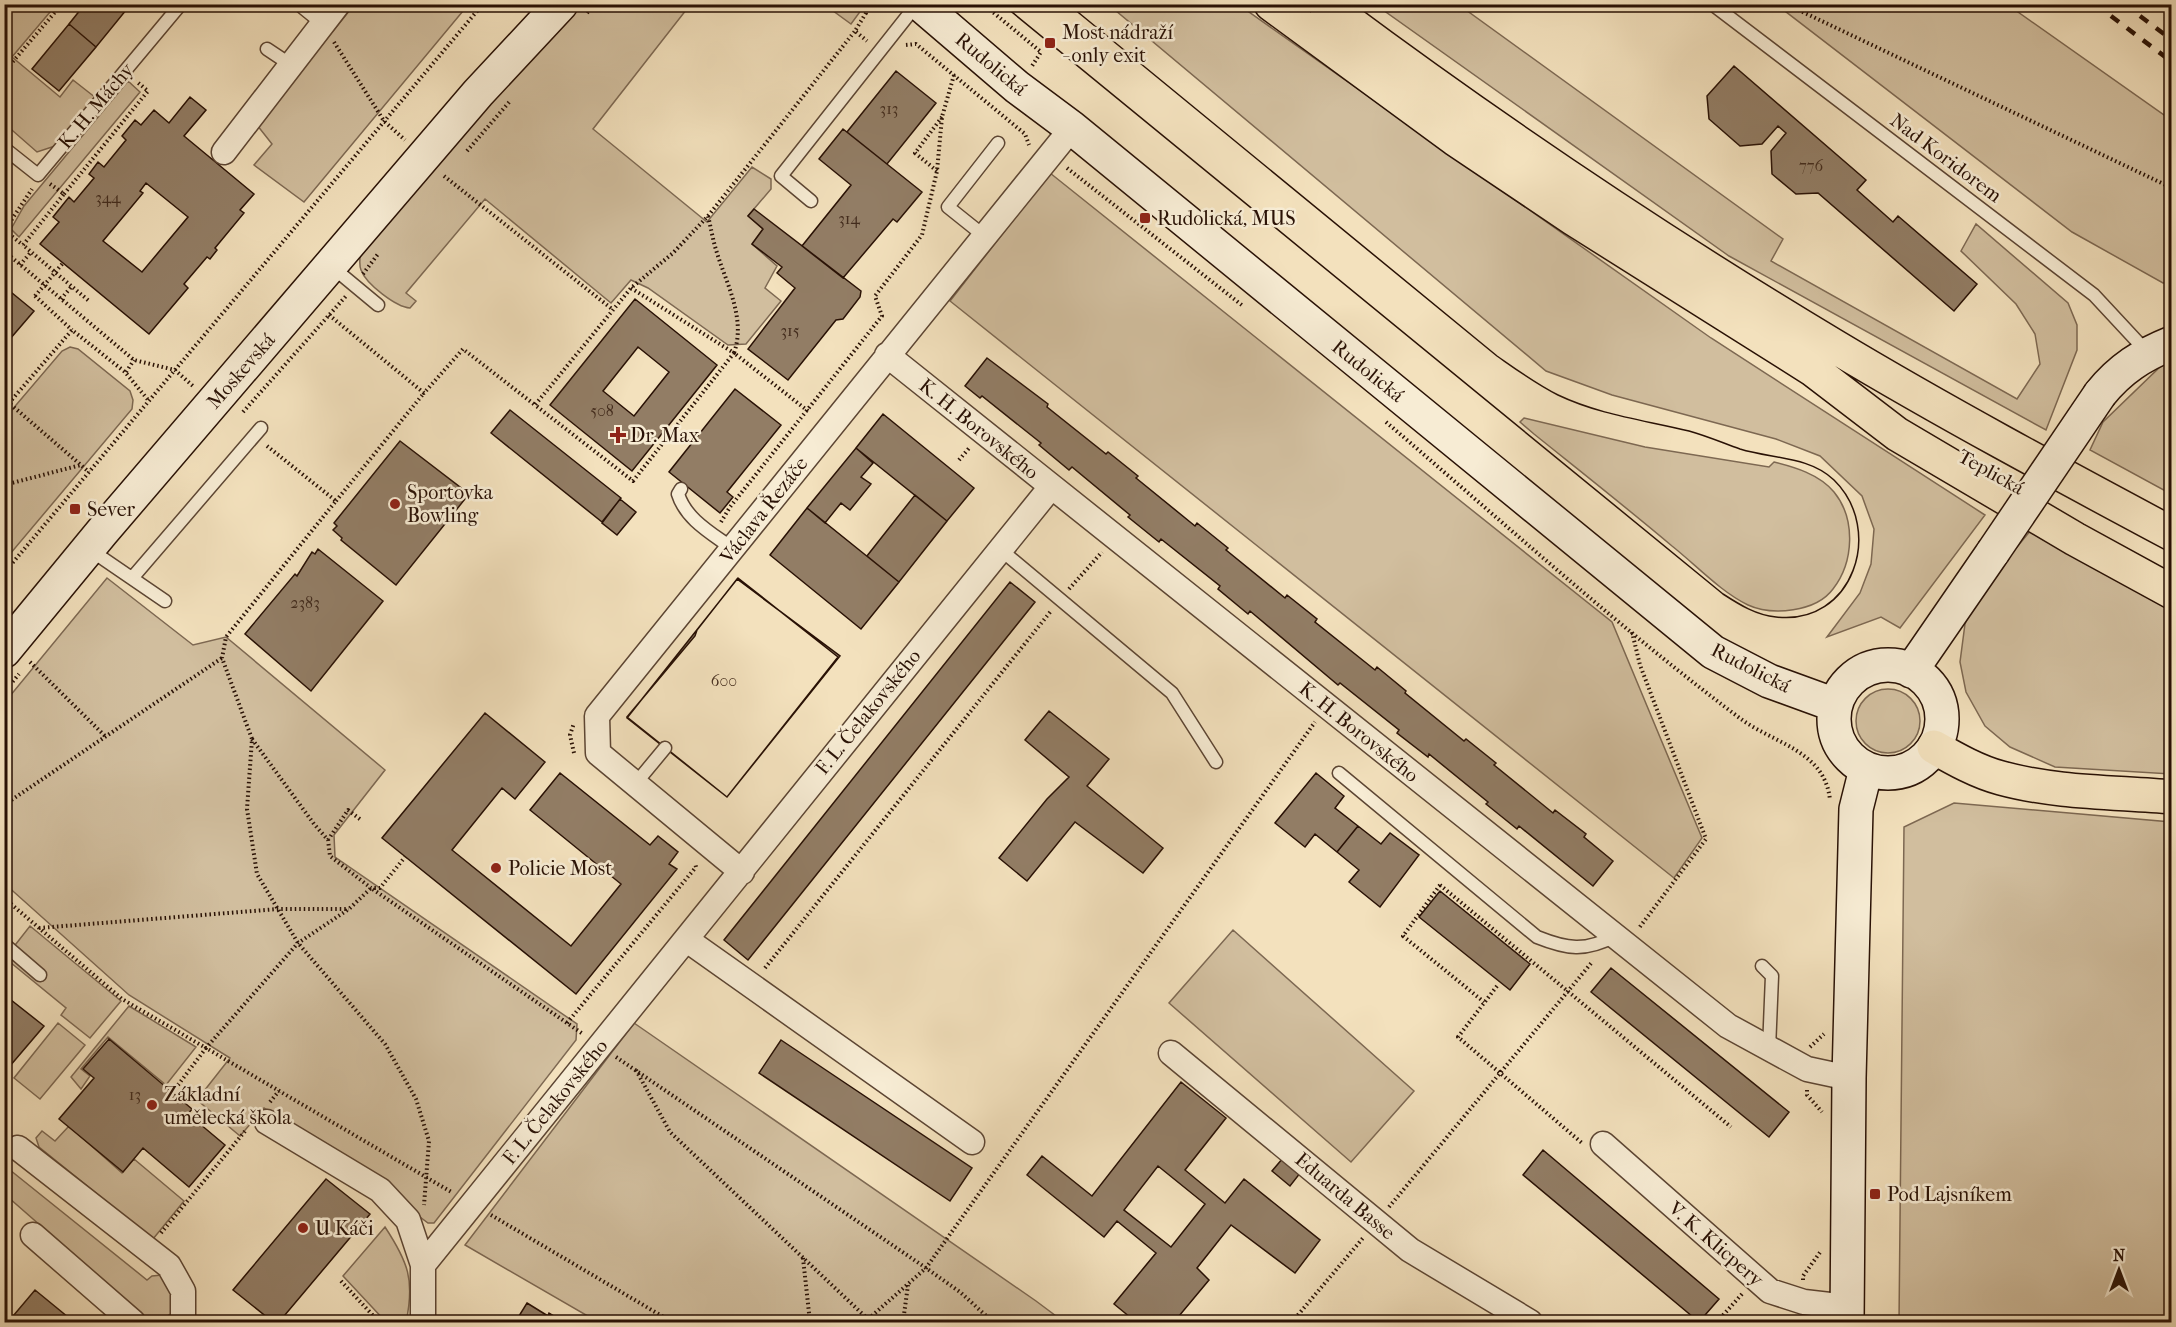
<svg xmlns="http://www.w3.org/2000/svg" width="2176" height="1327" font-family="'IM FELL French Canon',serif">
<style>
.green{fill:#d1be9e;stroke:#7d6852;stroke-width:1.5}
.building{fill:#927d65;stroke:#291105;stroke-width:1.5;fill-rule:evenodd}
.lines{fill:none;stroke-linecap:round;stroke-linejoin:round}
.lane-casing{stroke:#5c4533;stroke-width:15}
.street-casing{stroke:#5c4533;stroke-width:27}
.secondary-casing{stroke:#291105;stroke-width:36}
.highway-casing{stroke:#291105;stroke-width:36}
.path{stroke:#291105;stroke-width:4;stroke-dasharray:1.5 3;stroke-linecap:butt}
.lane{stroke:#f7ecd4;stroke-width:12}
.street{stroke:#f7ecd4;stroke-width:24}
.secondary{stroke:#f7ecd4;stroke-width:33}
.highway{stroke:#f3e1bd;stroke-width:33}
.tram{stroke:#291105;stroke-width:1.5}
.rail{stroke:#291105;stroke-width:4.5;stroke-dasharray:10 10;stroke-linecap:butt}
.secondary-bridge-casing{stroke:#291105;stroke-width:36;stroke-linecap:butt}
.path-bridge{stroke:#291105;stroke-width:4;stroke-dasharray:1.5 3;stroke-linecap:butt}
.secondary-bridge{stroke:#f7ecd4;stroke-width:33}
.poi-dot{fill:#8f2418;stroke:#f7ecd4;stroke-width:2}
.labels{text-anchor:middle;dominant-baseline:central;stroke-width:5;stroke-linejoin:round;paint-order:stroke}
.number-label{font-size:16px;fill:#432c1d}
.poi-label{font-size:20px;fill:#291105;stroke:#f7ecd4;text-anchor:start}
.street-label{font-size:20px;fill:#291105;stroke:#f7ecd4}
</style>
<rect width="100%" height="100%" fill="#f3e1bd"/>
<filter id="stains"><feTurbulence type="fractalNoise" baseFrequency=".00333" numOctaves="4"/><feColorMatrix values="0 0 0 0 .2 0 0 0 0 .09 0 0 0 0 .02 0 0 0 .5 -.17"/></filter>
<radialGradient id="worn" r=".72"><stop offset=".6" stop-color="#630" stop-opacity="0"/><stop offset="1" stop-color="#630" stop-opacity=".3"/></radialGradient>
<path class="green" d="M4,5H56L12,57L60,97L73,80L96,98L55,146L37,152L5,124Z
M354,5H468L304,202L254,165L272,144L257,125Z
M574,5H690L593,129L707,222L752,167L771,179V189L748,216L763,229L752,244L777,266L765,288L781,301L746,344L728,345L648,288L631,280L611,303L485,199L406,293L416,301L410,308C396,307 366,284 361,270C359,265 360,261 360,256Z
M825,5H856L862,9L851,24Z
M1109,5H1239L1711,338L1985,515L1900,628L1881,617L1827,637L1860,593L1871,564L1874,529L1862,496L1820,456L1776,439L1612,395L1546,371Z
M1376,5H1459L1783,239L1771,261L2017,399L2040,364L2035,334L2016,304L1961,251L1976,224L2068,303L2077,325V350L2046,430L1729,256Z
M1777,5H2008L2171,120V283H2163L2072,232Z
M128,81L140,92L19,237L11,229L24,206Z
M1050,173L1612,622L1702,838L1674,878L950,301Z
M70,347L78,349L130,391L133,400L132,409L5,560V418L62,351Z
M2171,362V494L2090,450L2103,422L2161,366Z
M1524,418L1645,447L1769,467L1774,462C1794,467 1819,474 1834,492C1856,519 1854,562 1833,589C1816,612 1772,616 1748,605C1721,592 1696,565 1672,546C1627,508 1580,471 1534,434L1520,422Z
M2035,525L2171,604V774L2055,767L2010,747L1985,726L1966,692L1960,662L1965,624L1976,597Z
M107,578L193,645L226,637L385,770L334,835L335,857L577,1024L576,1040L434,1223H428L416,1214L393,1188L264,1108L240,1136L197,1100L230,1058L129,995L5,884V702Z
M1856 721a32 32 0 1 1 64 0a32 32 0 1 1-64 0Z
M1954,803L2171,822V1322H1899L1904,827Z
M30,926L121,1001L90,1038L61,1015L66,1008L5,958Z
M1233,930L1414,1091L1351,1162L1169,1003Z
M129,1006L196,1047L166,1085L108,1037L81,1069L90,1076L81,1089L71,1077Z
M58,1023L85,1045L40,1099L14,1078Z
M634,1023L1036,1301L1064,1322H598L465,1245Z
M69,1126L122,1173L134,1159L184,1201L153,1239L39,1147L36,1138L42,1131L55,1141Z
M5,1166L147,1280L152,1276L162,1275L173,1297L171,1314L160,1320L145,1317L9,1198L5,1202Z
M385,1227C408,1262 415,1280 406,1322H386L343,1276Z"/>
<path class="building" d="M85,4H131L96,47L69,24Z
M69,24L96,47L59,91L32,69Z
M1734,66L1866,180L1857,190L1893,222L1898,216L1977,284L1954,311L1818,193L1796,194L1772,174L1771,151L1786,133L1778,126L1762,144L1740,146L1709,119L1707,96Z
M896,71L936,103L887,164L847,132Z
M190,97L206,110L184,136L254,194L240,210L244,213L215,248L217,250L210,259L207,257L184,284L188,288L149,334L40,244L59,222L53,217L69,197L74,202L94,178L89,174L98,162L104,167L126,140L122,136L135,120L141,125L154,110L169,123ZM146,183L188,217L142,272L103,241L143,193L140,191Z
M843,129L922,192L897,222L893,219L843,278L802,246L851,185L819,159Z
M754,209L861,291L860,297L843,319L836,320L788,380L748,349L795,288L777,273L782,267L752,244L763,229L748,216Z
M6,288L34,311L4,346V290Z
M635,299L717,365L632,471L550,405ZM638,347L669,372L634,416L603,391Z
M987,358L1048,404L1047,407L1106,454L1108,452L1138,476L1136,478L1195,526L1197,523L1228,548L1226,550L1285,598L1287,595L1317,619L1315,622L1375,670L1377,667L1406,691L1405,693L1464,741L1466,739L1496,763L1494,765L1553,813L1555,810L1586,834L1584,837L1613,861L1593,886L1519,826L1517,829L1486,804L1488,802L1429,754L1428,757L1397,733L1399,730L1340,683L1338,685L1250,611L1248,614L1218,589L1220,586L1161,539L1159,542L1128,517L1130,515L1072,467L1069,470L1039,445L1041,443L982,396L980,398L965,386Z
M735,389L781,425L727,492L733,497L720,513L669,472Z
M510,410L621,498L602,522L491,433Z
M883,414L974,488L947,521L856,448Z
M400,441L469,494L396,585L341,540L342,538L333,530L337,526L334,523Z
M856,448L873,463L861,477L871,484L850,510L841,503L825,523L807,508Z
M915,495L947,521L899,582L867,556Z
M620,499L636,512L617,535L602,523Z
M807,508L899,582L861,629L770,555Z
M318,549L383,601L311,691L245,634L295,574L297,576L312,552L315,554Z
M738,578L838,657L727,797L627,718Z
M737,579L840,656L727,797L627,717L695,636L697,630Z
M1010,582L1035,602L748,960L724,940Z
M1049,711L1109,759L1087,786L1163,848L1143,873L1075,822L1027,881L999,858L1047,799L1069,777L1025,740Z
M485,713L545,762L515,799L502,788L452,850L571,946L621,884L530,810L560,773L650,845L658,836L678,852L669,864L677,869L576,994L382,838Z
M1316,773L1344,796L1335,808L1358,826L1337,852L1315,834L1305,847L1275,823Z
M1358,826L1381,844L1390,833L1419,855L1380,907L1349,882L1359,870L1337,852Z
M1440,891L1530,964L1510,990L1419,917Z
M1611,968L1789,1112L1769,1137L1591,992Z
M4,987L10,992L6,996L44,1026L4,1073Z
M109,1039L192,1109L188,1114L225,1145L189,1187L143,1148L123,1172L59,1119L94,1078L83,1069Z
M781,1040L972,1168L950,1201L759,1073Z
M1181,1082L1226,1118L1185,1170L1225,1203L1244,1179L1320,1240L1295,1273L1231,1225L1197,1268L1209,1280L1174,1322H1136L1114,1304L1156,1253L1117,1221L1104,1237L1027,1175L1042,1156L1092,1196ZM1158,1166L1205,1204L1171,1247L1124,1210Z
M1543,1150L1719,1299L1699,1322L1523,1175Z
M1283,1158L1301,1172L1290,1186L1272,1171Z
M326,1179L370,1214L279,1322H273L233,1290Z
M35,1290L74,1322H8Z
M527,1303L548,1316L549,1313L564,1322H521L523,1318L519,1316Z"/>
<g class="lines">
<defs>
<path id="lane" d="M1712,4L2094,295L2147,352
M302,7L323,24
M267,49L291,65
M4,148L38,175L181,4
M811,201L781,176L917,4
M983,235L948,207L998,143
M331,266L378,305
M681,489L678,494C686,520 713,534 733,549
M89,549L165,601
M1001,550L1172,693L1216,762
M133,577L261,428
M1339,773L1537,937C1567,949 1585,952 1615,936
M636,783L665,748
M4,944L40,975
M1762,966L1772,976L1769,1049"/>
<path id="street" d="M224,152L338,4
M887,355L1728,1026L1807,1069L1849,1078
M742,872L598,753L597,716L1072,128
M687,940L972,1142
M1171,1053L1410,1250L1530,1322
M267,1122L380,1190L408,1220L423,1265V1322
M1603,1144L1770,1291L1804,1302L1847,1307
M18,1148L169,1266L183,1291V1322
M33,1235L133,1322
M423,1265L1051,487"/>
<path id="secondary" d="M920,4L1017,87L1072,128L1713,652L1769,681L1835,705
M2100,394C2120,369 2142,355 2172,343
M4,651L102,532L478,93L561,4
M1834 719a54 54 0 1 1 108 0a54 54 0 1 1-108 0Z
M1911,671L1993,552
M1847,1322L1849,1078L1856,809L1866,769"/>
<path id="highway" d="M1271,4L1455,139L1574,219L1812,369L1897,434L2075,539L2172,592
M1325,4C1488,126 1659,241 1834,346C1944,412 2058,473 2172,534
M1934,747C1955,759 1978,772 2001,778C2056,793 2115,792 2172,797"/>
</defs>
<use href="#lane" class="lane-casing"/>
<use href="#street" class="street-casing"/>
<use href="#secondary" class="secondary-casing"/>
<use href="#highway" class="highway-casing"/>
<path class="path" d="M865,4L866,13L855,31L867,41
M983,4L1041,52L1032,66
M1786,4L2172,188
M587,13L594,4
M334,42L384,121L405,140
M906,45L916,44L1025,134L1029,145
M4,72L62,4
M467,151L511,100
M1067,168L1243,306
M937,171L915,153L942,117
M444,176L612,309
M50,184L64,194L23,245L89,301
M64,194L148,91L136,81
M708,216L855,31
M4,231L32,189
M5,231L23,245
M4,251L134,360L175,370L193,386
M20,265L31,252
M363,274L378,254
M631,288L734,353L633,481L535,405L631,288L673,253L708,216C711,228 713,241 717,253C727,285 746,319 734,353L808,411
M35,296L72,330
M61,299L72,286
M329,315L424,393L463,349L535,405
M126,372L134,360
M9,403L72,330L125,372L149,401
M4,408L9,403L89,472
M243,412L346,296
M1386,422C1503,522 1618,627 1741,719C1775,744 1825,751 1830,800
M267,446L336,501L226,637L222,658L252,739L247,809L257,874L298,943L385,1044L416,1099L429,1141L424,1205
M959,460L970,447
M4,485L81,465
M336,501L424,393
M721,522L730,507L882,316L875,296L922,235L937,171L942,117L954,75
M4,573L483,4
M1069,589L1102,552
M1632,632L1640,665L1706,839L1639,928
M30,662L106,737
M4,692L19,674
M252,739L314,824L328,840L330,856L371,888H380L405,857
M574,753L570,735L574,723
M4,805L222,658
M328,840L348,810L361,820
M1440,885L1731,1127
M1440,885L1403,936L1484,1002
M4,898L122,999L206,1048L298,943L349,909L371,888L583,1034
M39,928L278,909H349
M765,968L1051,611
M1497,986L1458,1037L1582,1143
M567,1023L696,867L695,863
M1810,1047L1824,1034
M616,1057L926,1268L960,1292L993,1322
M636,1070L670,1132L871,1322
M178,1085L206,1048L453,1193
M1807,1090V1095L1822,1112
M270,1102L279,1091
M1389,1207L1593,961
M491,1215L672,1322
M161,1233L246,1130
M803,1258L810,1322
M1803,1280V1276L1821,1251
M341,1281L379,1322
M865,1322L926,1268L1315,722
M903,1322L908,1285
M1292,1322L1363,1238
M1717,1322L1742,1294"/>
<use href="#lane" class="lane"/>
<use href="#street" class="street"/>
<use href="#secondary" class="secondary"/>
<use href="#highway" class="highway"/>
<path class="tram" d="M1002,4L1723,594C1740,605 1756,615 1776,617C1853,626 1885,530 1834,480C1809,456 1772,459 1740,449C1723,443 1707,436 1689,431C1644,420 1600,415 1558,395C1536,384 1517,370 1497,356L1068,4"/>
<path class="rail" d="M2095,4L2172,62
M2124,4L2172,40
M2149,4L2172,21"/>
<defs>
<path id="secondary-bridge" d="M1993,552L2100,394"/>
</defs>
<use href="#secondary-bridge" class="secondary-bridge-casing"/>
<path class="path-bridge" d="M35,296L63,263"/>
<use href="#secondary-bridge" class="secondary-bridge"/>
</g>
<g class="poi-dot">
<rect x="1044" y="37" width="12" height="12" rx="3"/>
<rect x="1139" y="212" width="12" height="12" rx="3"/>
<path d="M615 426h6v6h6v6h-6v6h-6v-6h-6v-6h6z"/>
<circle cx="395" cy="504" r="6"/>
<rect x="69" y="503" width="12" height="12" rx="3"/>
<circle cx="496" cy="868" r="6"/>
<circle cx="152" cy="1105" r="6"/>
<rect x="1869" y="1188" width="12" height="12" rx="3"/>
<circle cx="303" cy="1228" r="6"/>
</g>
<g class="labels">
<g class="number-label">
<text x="889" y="108">313</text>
<text x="1811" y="165">776</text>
<text x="108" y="197">344</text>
<text x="849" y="218">314</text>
<text x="790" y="330">315</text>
<text x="602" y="410">508</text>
<text x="305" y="602">2383</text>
<text x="724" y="680">600</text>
<text x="135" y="1094">13</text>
</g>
<g class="poi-label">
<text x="1062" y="32">Most nádraží<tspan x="1062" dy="23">- only exit</tspan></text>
<text x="1157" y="218">Rudolická, MUS</text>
<text x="630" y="435">Dr. Max</text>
<text x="407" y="492">Sportovka<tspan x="407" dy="23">Bowling</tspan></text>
<text x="87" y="509">Sever</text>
<text x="508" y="868">Policie Most</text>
<text x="164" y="1094">Základní<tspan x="164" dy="23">umělecká škola</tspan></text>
<text x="1887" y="1194">Pod Lajsníkem</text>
<text x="315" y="1228">U Káči</text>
</g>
<g class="street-label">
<text transform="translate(991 64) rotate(40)">Rudolická</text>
<text transform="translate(96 106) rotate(-50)">K. H. Máchy</text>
<text transform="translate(1946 158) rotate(37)">Nad Koridorem</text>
<text transform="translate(241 371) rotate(-49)">Moskevská</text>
<text transform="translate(1368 371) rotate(39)">Rudolická</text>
<text transform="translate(979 429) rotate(39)">K. H. Borovského</text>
<text transform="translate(1991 472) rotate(29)">Teplická</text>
<text transform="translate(764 510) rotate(-52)">Václava Řezáče</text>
<text transform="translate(1751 668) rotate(27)">Rudolická</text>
<text transform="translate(868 712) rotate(-51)">F. L. Čelakovského</text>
<text transform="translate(1359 732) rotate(39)">K. H. Borovského</text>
<text transform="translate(555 1102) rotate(-51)">F. L. Čelakovského</text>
<text transform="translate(1345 1196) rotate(40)">Eduarda Basse</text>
<text transform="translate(1716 1244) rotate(41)">V. K. Klicpery</text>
</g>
</g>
<rect width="2176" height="1327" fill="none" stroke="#f3e1bd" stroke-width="24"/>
<rect x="6" y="6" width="2164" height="1315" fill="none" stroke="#291105" stroke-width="3"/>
<rect x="12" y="12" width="2152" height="1303" fill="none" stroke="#291105" stroke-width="1.5"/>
<g transform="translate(2119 1270)" stroke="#f7ecd4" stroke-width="4.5" paint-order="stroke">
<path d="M0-4.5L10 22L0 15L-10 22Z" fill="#291105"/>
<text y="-9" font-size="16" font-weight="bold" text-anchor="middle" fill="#291105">N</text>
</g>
<rect width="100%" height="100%" filter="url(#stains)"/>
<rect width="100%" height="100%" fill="url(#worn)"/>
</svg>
